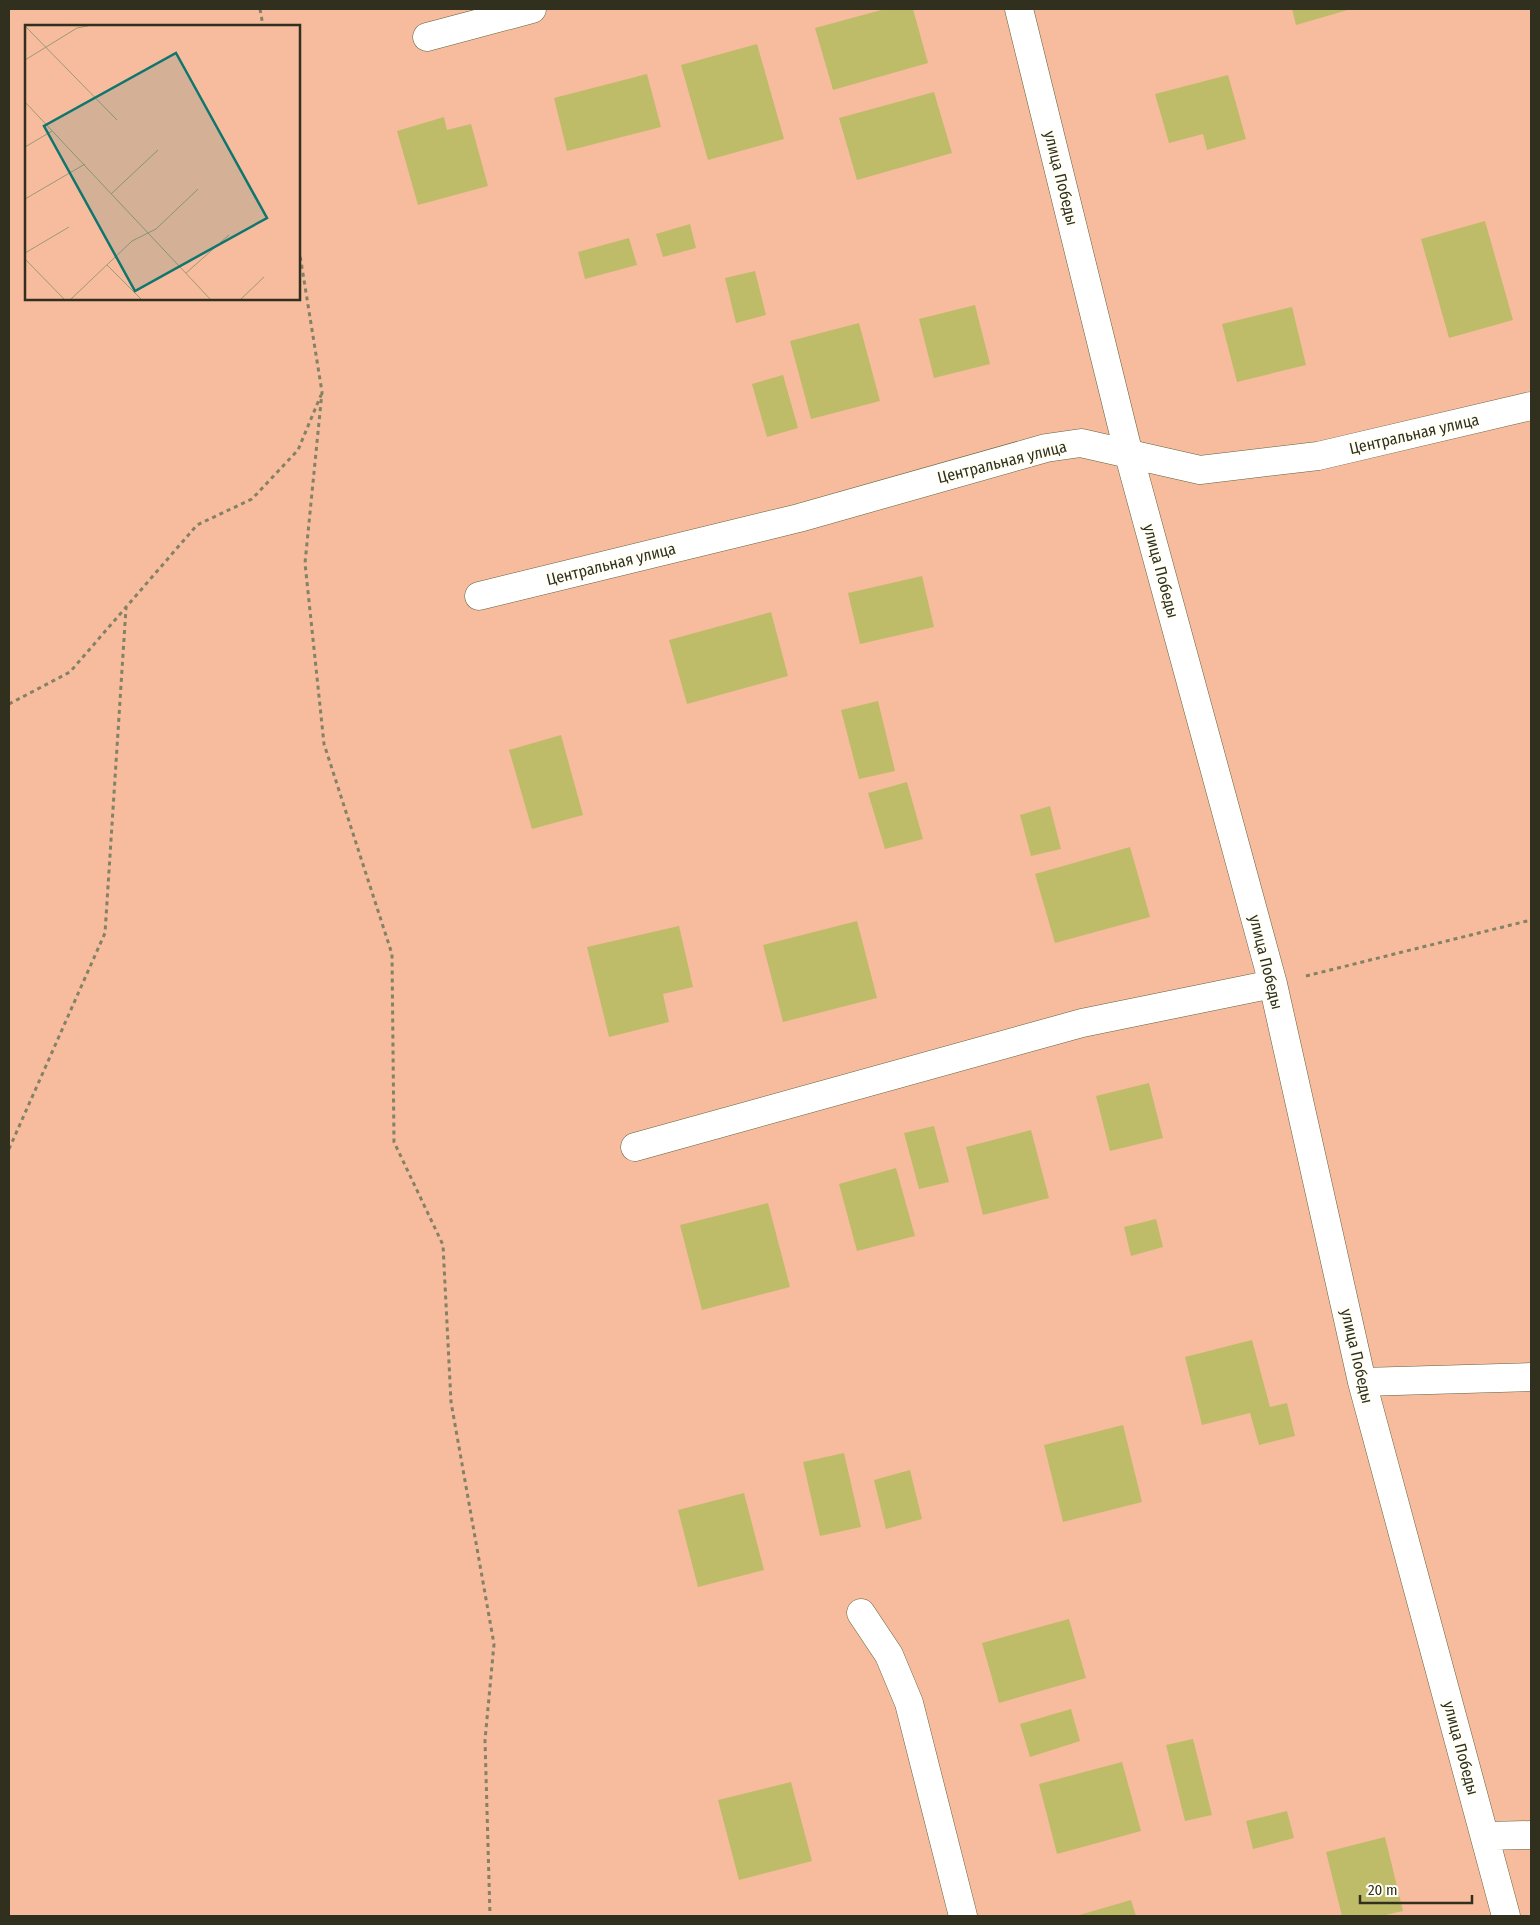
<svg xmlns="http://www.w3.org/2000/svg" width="1540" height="1925" font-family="'Fira Sans Condensed',sans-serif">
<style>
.green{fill:#f7bb9e;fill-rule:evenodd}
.building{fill:#bfbc69}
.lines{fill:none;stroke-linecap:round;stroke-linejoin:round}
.minor-casing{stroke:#63623a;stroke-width:29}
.path{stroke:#838264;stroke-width:3;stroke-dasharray:4 4;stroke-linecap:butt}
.minor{stroke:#fff;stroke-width:28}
.labels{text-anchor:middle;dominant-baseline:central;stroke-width:5;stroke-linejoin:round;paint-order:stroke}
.street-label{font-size:16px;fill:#31301f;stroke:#fffff6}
.inset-road{fill:none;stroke:#9b9a78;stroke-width:1}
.view{fill:#0f766e;fill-opacity:0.15;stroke:#0f766e;stroke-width:2.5}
.inset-edge{fill:none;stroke:#31301f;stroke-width:2.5}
</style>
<rect width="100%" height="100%" fill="#e1e0b4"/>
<path class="green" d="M9,9H1531V1916H9ZM26,26H299V299H26Z"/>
<path class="building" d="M885,9H913L928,63L833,90L815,28Z
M1292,9H1351L1296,25Z
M757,44L784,139L708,160L681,65Z
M647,74L661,127L567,151L554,98Z
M1228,75L1246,139L1207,150L1203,134L1169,143L1155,94Z
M934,92L952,153L857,180L839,118Z
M444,117L447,130L471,124L488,186L418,205L397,131Z
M1485,221L1513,320L1449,338L1421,239Z
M690,224L696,248L663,257L656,234Z
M629,238L637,265L585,279L578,252Z
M755,271L766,315L736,323L725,278Z
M975,305L990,364L934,378L919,319Z
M1292,307L1306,365L1237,382L1222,324Z
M859,323L880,401L811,419L790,341Z
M783,375L798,428L767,437L752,384Z
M922,576L934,627L860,644L848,593Z
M771,612L788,676L687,704L669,640Z
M878,701L895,771L859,779L841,710Z
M561,735L583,815L532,829L509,750Z
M907,782L923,839L885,849L868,793Z
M1050,806L1061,849L1031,856L1020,815Z
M1130,847L1150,917L1055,943L1035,874Z
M857,921L877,998L783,1022L763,945Z
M679,926L693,987L663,994L669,1022L609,1037L587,947Z
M1149,1083L1163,1138L1110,1151L1096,1096Z
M934,1126L949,1182L919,1189L904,1133Z
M1031,1130L1049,1198L983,1215L966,1147Z
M896,1168L915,1236L857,1251L839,1184Z
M768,1203L790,1287L702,1310L680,1225Z
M1156,1219L1163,1247L1131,1256L1124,1227Z
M1252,1340L1270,1407L1287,1403L1295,1436L1259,1445L1250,1413L1202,1425L1185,1357Z
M1123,1425L1142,1502L1063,1522L1044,1445Z
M844,1453L861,1527L820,1536L803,1462Z
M910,1470L922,1519L886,1529L874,1480Z
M744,1493L764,1570L698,1587L678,1510Z
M1069,1619L1086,1678L999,1703L982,1643Z
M1071,1709L1080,1741L1030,1757L1020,1724Z
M1193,1739L1212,1815L1185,1821L1166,1745Z
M1122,1762L1141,1831L1057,1854L1039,1784Z
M791,1782L812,1861L739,1880L718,1800Z
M1287,1811L1294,1838L1253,1849L1246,1821Z
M1385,1837L1403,1911L1381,1916H1342L1326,1852Z
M1131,1900L1136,1916H1076Z"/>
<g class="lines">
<defs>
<path id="minor" d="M1019,9L1129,455L1273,984L1362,1382L1506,1916
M427,37L532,9
M479,596L799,518L1046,448L1081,443L1200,470L1318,456L1531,406
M635,1147L1082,1023L1273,984
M1362,1382L1531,1377
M861,1613L889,1655L909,1703L963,1916
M1485,1836L1531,1835"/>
</defs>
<use href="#minor" class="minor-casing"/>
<path class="path" d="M260,9L263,26
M299,249L322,392L305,563L324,744L392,954L394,1142L443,1245L451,1402L494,1644L485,1740L490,1916
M9,704L70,672L197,525L252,499L298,450L321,395
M1306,976L1531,920
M9,1149L105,933L126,608"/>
<use href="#minor" class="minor"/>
</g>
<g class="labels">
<g class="street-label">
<text transform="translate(1061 178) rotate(76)">улица Победы</text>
<text transform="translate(1414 434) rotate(-13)">Центральная улица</text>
<text transform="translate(1002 462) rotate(-14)">Центральная улица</text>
<text transform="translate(611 564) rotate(-14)">Центральная улица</text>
<text transform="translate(1161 571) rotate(75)">улица Победы</text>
<text transform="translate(1266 962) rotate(76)">улица Победы</text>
<text transform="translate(1357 1356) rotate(77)">улица Победы</text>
<text transform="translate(1461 1748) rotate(75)">улица Победы</text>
</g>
</g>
<g transform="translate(25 25)">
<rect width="275" height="275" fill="#e1e0b4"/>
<path d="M0,0H275V275H0Z" fill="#f7bb9e"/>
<path class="inset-road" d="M0,1L92,95M0,35L52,3L67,0M0,77L186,275M0,122L27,106M86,169L133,125M0,174L60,139M0,228L44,202M0,234L40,275M82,240L117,275M161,248L204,210M45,275L107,216L131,204L173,164M215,275L239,252"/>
<path class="view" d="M151,28L242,193L110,266L19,101Z"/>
<rect width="275" height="275" class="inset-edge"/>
</g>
<rect width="1540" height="1925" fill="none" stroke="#31301f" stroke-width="20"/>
<path d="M1360 1895v8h112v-8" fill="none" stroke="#31301f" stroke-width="2.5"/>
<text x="1368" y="1895" font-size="15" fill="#31301f" stroke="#fffff6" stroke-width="4" paint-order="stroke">20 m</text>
</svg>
